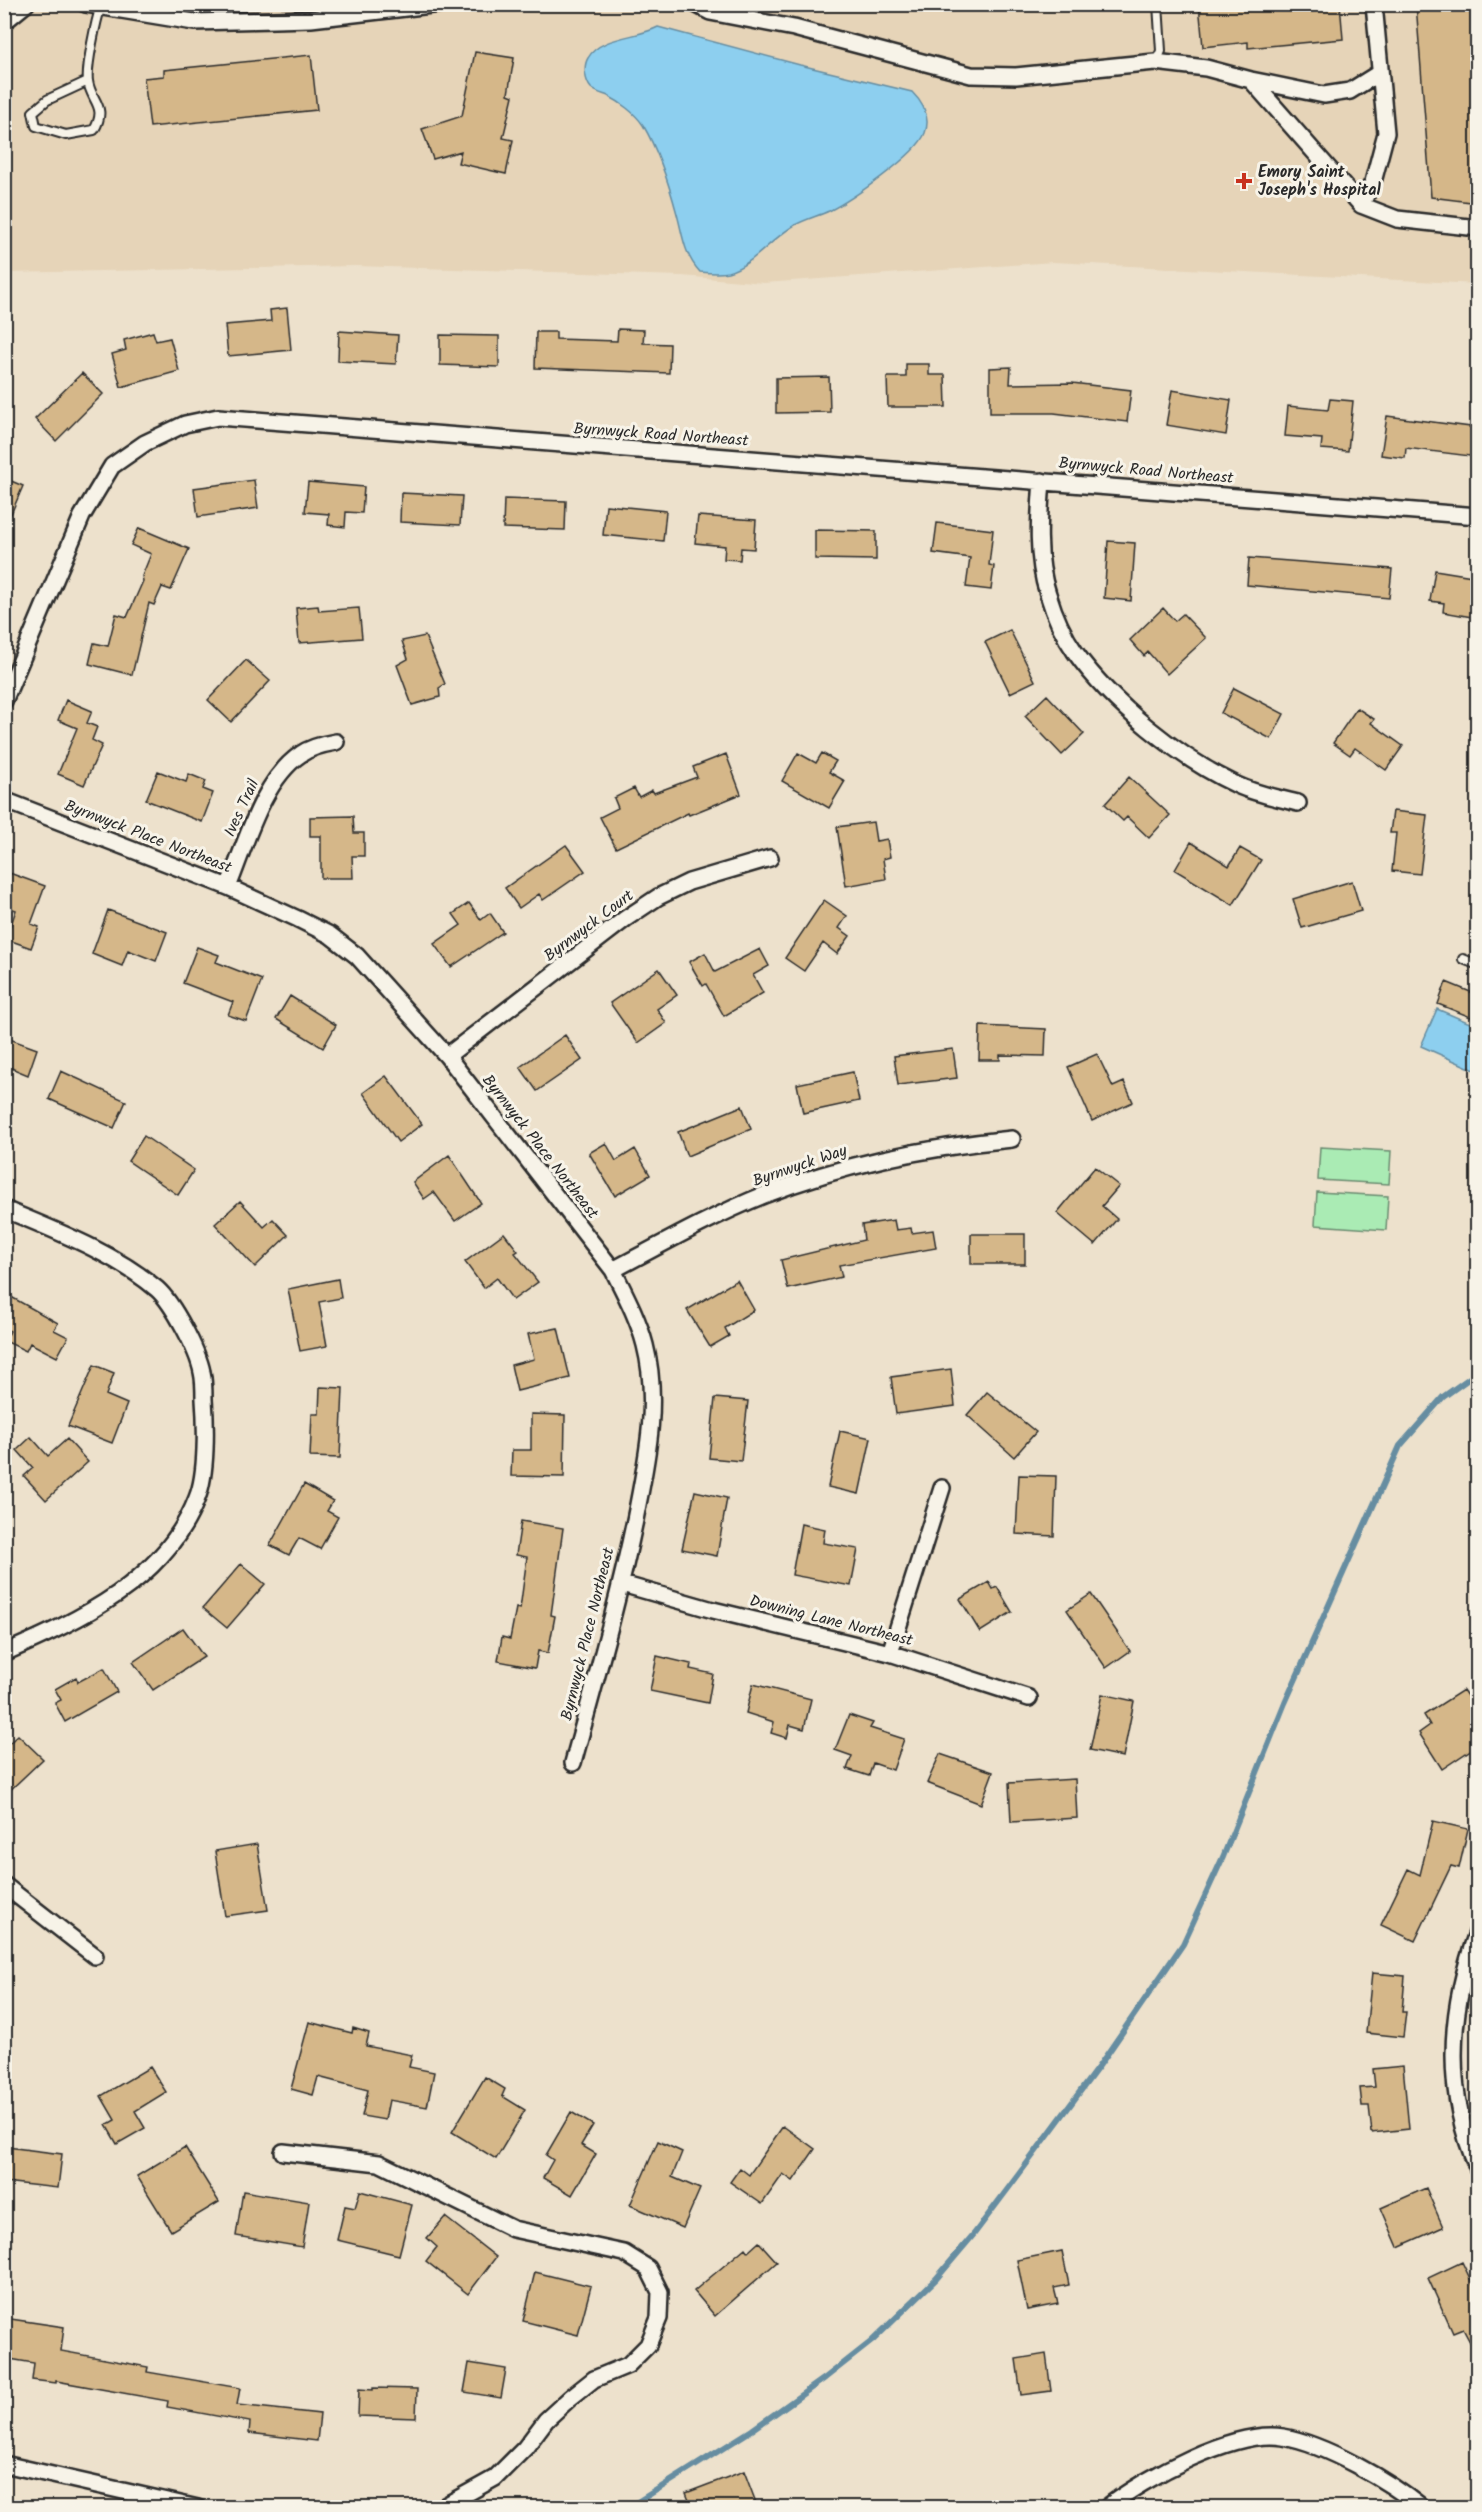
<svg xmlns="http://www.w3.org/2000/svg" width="1482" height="2512" font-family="Kalam,sans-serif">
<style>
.built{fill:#e6d4b8}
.green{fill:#aaebb4;stroke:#6a8b70;stroke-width:1.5}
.water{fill:#8dcfef;stroke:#668da1;stroke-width:1.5}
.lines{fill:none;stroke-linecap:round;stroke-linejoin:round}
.stream{stroke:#668da1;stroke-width:6}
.building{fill:#d5b789;stroke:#2b2b2b;stroke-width:1.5}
.lane-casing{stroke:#2b2b2b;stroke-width:12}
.street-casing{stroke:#2b2b2b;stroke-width:20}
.lane{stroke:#f7f3e8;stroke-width:8}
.street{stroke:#f7f3e8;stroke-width:15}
.poi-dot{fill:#c8321e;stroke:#f7f3e8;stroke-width:2}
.labels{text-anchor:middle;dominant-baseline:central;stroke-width:6;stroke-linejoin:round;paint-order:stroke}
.poi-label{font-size:16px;font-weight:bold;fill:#2b2b2b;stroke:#f7f3e8;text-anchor:start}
.street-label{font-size:16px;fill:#2b2b2b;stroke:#f7f3e8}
</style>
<rect width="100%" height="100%" fill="#ede1cc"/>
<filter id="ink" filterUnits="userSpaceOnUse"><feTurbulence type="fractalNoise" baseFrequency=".0167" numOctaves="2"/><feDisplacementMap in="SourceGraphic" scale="12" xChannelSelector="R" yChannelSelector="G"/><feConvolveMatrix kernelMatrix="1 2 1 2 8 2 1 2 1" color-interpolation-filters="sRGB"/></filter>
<g filter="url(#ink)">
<path class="built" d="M8,5H1477V284L1053,262L764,283L682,276L355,266L5,273L4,25Z"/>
<path class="green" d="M1320,1147L1391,1151L1389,1184L1318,1180Z
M1317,1192L1388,1196L1386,1230L1315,1225Z"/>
<path class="water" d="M658,27L800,65L912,92C923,103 931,117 925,133C917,155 851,200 829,211C818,216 806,219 795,225C773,237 752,266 728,272C719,274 709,273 700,272C684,255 683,236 677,214C669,184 659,152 643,125C635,113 620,102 608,96C603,94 595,92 591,88C585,81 583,66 588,58C600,36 638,38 658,27Z
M1437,1009L1477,1026V1071L1421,1046Z"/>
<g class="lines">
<path class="stream" d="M628,2508L752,2430L825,2378L872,2341L936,2279L974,2234L1028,2162L1099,2066L1183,1944L1223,1857L1285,1703L1400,1446L1443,1397L1478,1372"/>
</g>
<path class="building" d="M1199,4H1340L1343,39L1248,48V42L1203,47Z
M1416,4H1478V203L1431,197Z
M475,52L514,58L508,94L513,96L503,138L513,140L506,174L458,163L461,151L433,159L422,129L462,116Z
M311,55L317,110L150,127L144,78L164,76V70Z
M287,308L291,350L228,356L225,325L271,321L270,310Z
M618,329L644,330L643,343L670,344L669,373L535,368L536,332H556V339L617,341Z
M339,331L398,335L396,364L338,361Z
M153,332L156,341L170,338L179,371L121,387L112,354L126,350L124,340Z
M440,335L499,336V367L440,365Z
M906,364H929V375H945L946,407H888L887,377H906Z
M1011,367L1010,384L1072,383L1131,390L1127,422L1054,413H990V368Z
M82,373L103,394L56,441L35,419Z
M829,377L830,412L776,413V378Z
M1172,390L1231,400L1226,435L1166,425Z
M1330,399L1353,401L1348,451L1321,449L1322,439L1285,436L1288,406L1328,410Z
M1387,416L1478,428V457L1406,448L1405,458L1381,455Z
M4,478L23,486L5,528H4Z
M254,480L258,508L198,517L194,488Z
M308,482L364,487L362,513L346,512L345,527L328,525L329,514L305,512Z
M401,493L462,496L460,525L400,522Z
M504,499L566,501L565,530L503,528Z
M606,505L666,511L663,541L603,535Z
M698,516L756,520L754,549L741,548L740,560L724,559L725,546L695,543Z
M937,523L993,530L989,565L994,566L991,590L966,587L970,558L933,553Z
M139,528L189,549L171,590L162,587L154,605L149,603L132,675L89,664L94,643L108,646L116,614L127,617L143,581L142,576L151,554L131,545Z
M815,530L876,531V560L815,559Z
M1108,541L1135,543L1131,601L1104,598Z
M1249,558L1392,569L1389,598L1247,585Z
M1435,570L1478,577V618L1443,612L1444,603L1430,601Z
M318,606L319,611L359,608L362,638L299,643L296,608Z
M1163,608L1175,621L1183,614L1206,638L1167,674L1148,652L1144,656L1130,640Z
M1010,630L1035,681L1010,693L985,642Z
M425,636L445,684L439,688L440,697L412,705L397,665L408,659L402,641Z
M246,660L270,681L231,722L208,700Z
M1234,688L1284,714L1271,739L1221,713Z
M1047,695L1084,734L1062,755L1025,716Z
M66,700L92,711L87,723L97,727L92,740L102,745L84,785L58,774L77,728L58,720Z
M1357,708L1374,719L1371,723L1403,746L1386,770L1355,748L1350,755L1333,743Z
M798,753L816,763L822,753L836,761L829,772L845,781L829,808L782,781Z
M726,754L741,794L689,815L688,813L616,848L600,817L618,808L614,798L634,788L639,797L652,790L654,793L697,777L693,767Z
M158,771L186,782L189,774L206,781L203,789L213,793L202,822L146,800Z
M1129,777L1170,815L1149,838L1127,817L1123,821L1105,804Z
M1393,811L1427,815L1420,874L1392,871L1396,833H1390Z
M353,816L354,833H364V856H352L353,878H321V836H310V817Z
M873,822L876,841L887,839L890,857L883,859L886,879L846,886L837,827Z
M1191,842L1229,866L1240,848L1261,860L1233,905L1175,870Z
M566,845L585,871L543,900L539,894L519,908L505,888Z
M4,871L45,886L31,924L39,927L31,948L6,939L16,910L4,906Z
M1352,881L1361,911L1302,928L1293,899Z
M824,900L847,916L839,928L850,936L837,954L823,943L804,971L785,958Z
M469,903L481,920L490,913L503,932L451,967L434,944L461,925L453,914Z
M108,910L167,932L156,961L128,950L122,966L92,954Z
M197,947L219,955L216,962L262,980L246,1021L228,1015L233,1002L183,983Z
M760,949L769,966L753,975L763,993L724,1016L706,984L703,986L689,962L705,953L715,972Z
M659,969L677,995L657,1009L666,1023L638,1043L610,1003Z
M1446,982L1478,995V1020L1438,1004Z
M290,996L336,1025L323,1048L276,1019Z
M980,1026L1046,1029L1045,1056L1000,1055V1060H979Z
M565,1035L582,1060L537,1091L520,1067Z
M4,1037L37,1049L28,1075L4,1065Z
M953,1049L957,1078L898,1085L894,1056Z
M1097,1054L1113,1087L1124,1082L1133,1102L1092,1121L1068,1067Z
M61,1071L126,1101L114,1128L49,1099Z
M853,1072L859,1101L803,1113L797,1084Z
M386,1076L422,1124L398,1142L363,1093Z
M742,1106L751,1129L687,1156L678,1132Z
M144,1136L194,1170L178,1195L128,1161Z
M606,1143L616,1161L635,1149L650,1175L615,1196L589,1153Z
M449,1155L481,1203L455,1221L434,1192L424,1199L413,1182Z
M1095,1167L1119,1186L1102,1206L1117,1219L1095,1245L1057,1213Z
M240,1201L264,1227L273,1219L288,1235L255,1267L215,1224Z
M894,1220L896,1230L911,1228L912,1233L933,1230L936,1248L839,1265L842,1277L788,1289L781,1260L864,1240L862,1225Z
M504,1233L518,1251L515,1253L538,1282L513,1300L497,1278L484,1288L465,1262Z
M971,1234H1025V1264H971Z
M338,1279L341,1298L319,1302L327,1346L300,1351L288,1289Z
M737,1280L754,1310L725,1328L729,1336L710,1347L687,1310Z
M4,1293L58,1323L54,1330L68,1337L57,1357L30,1343L26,1351L5,1341L10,1331L4,1328Z
M558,1328L570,1378L517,1391L511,1365L534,1359L528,1334Z
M94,1365L114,1373L106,1395L127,1404L112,1443L68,1426Z
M951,1369L955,1406L896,1414L891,1377Z
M320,1387L343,1388L340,1458L310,1457L312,1414H319Z
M987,1392L1036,1432L1014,1457L967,1415Z
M715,1398L748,1401L741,1461L709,1458Z
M531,1414L565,1415L564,1477L511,1476L512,1450H531Z
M840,1431L871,1438L859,1494L828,1487Z
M31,1437L48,1456L67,1439L88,1462L46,1500L24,1476L33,1468L17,1450Z
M1019,1475L1056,1476L1054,1536L1016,1534Z
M304,1484L333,1501L327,1511L338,1517L320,1549L299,1538L289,1555L270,1545Z
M695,1491L727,1498L717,1556L682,1549Z
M521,1521L563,1528L551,1615L555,1616L548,1653L538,1651L535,1668L498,1661L502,1637L510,1639L516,1608L520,1609L527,1557L516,1555Z
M801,1524L825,1529L823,1543L858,1549L851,1586L792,1575Z
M241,1564L265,1584L227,1628L203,1608Z
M989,1582L993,1589L997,1587L1012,1612L980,1632L960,1599Z
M1091,1594L1130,1651L1106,1668L1067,1610Z
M183,1628L204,1657L153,1690L133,1662Z
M657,1656L691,1664L690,1669L713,1674L708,1703L650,1691Z
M104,1668L117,1692L65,1722L55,1703L61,1700L55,1689L76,1677L78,1682Z
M753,1684L811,1699L804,1729L790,1725L787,1738L771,1733L774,1722L746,1713Z
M1463,1690L1478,1712V1745L1442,1769L1419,1733L1430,1725L1424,1715Z
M1102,1694L1134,1701L1123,1757L1090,1750Z
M849,1715L873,1723L870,1728L904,1739L893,1770L873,1763L869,1776L847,1769L852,1756L835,1750Z
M18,1735L43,1759L4,1796V1748Z
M940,1754L993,1772L981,1804L927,1783Z
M1075,1779L1077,1818L1011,1822L1009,1783Z
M1433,1821L1468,1829L1459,1868L1451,1866L1415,1941L1381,1925L1408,1869L1420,1875Z
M257,1844L268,1910L225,1916L215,1851Z
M1372,1973L1405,1976L1402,2012H1406L1403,2037L1366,2033Z
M309,2022L352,2033L353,2028L369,2033L366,2046L412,2055L409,2067L434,2072L427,2107L389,2100L385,2120L362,2116L368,2090L318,2077L313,2095L291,2089Z
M1403,2066L1409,2129L1372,2133L1369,2106H1362L1360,2088L1375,2087L1373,2069Z
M150,2067L166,2092L135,2111L145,2128L117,2144L106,2125L115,2120L101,2096Z
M485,2077L505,2089L502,2096L525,2110L496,2159L452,2132Z
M571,2112L593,2125L581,2145L596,2154L572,2195L543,2178L553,2160L546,2155Z
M783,2126L815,2149L793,2181L783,2174L762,2204L730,2182L740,2168L749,2175Z
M658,2141L682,2152L672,2177L700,2189L683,2228L630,2205Z
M7,2147L62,2154L58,2188L4,2182Z
M185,2147L219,2202L171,2231L137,2176Z
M1426,2188L1443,2227L1398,2247L1381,2208Z
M243,2191L309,2202L302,2247L236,2236Z
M360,2191L412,2205L399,2255L337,2240L345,2206L355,2208Z
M445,2217L496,2257L468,2294L426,2261L437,2247L427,2238Z
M759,2242L777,2262L715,2316L694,2291L745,2248L748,2252Z
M1062,2251L1069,2285L1054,2288L1058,2304L1027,2310L1017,2260Z
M1462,2262L1478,2295V2357L1463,2329L1453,2333L1428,2278Z
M535,2272L591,2286L578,2335L523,2321Z
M4,2318L64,2327L61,2351L148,2367L147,2372L240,2388L237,2405L320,2414L317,2441L249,2433L250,2422L167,2407L168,2401L56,2381V2383L32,2380L34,2363L4,2358Z
M1046,2354L1051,2391L1021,2395L1016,2359Z
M469,2363L506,2369L501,2398L464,2392Z
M373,2388L417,2389L416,2418L358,2416L359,2389L373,2390Z
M744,2471L758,2508H692L686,2493Z"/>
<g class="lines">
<defs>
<path id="lane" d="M1156,62L1161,51L1158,4
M88,81L47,100L33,112L36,126L66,135L94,130C108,106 91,102 88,81C86,68 96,20 101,6
M1463,959L1478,965"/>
<path id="street" d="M85,4L194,22L311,19L440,4
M695,4L710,12L794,28L971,75L1016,76L1155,62L1206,68L1251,80L1324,95L1350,91L1379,73
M4,22L26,4
M1251,80L1361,205L1397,219L1478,228
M1361,205L1373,182L1386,133L1374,4
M1042,481C1039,518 1036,558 1048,594C1054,614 1063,635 1075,652C1112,704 1179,758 1237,785C1256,794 1278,798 1298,803
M4,701L82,516L112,466L145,443L185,424L218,417C637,452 1058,482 1478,516
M4,800L228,887L298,919L330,935L357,956L447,1056L613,1270C625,1294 638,1318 645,1345C660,1403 646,1463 635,1520C618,1602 595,1682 573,1763
M228,887C245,846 262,780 301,754C311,747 324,744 336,742
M447,1056L625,919L658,897L689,882L770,858
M4,1209C56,1231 113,1252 157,1289C173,1303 198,1351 202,1372C204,1380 204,1390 204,1399C206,1425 207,1474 197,1498C166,1580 80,1620 4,1653
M613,1270C662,1244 712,1216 764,1195C844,1164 927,1147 1012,1139
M622,1584L713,1610L890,1653L1029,1698
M890,1653L942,1488
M4,1885L95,1956
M1478,1930C1449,2009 1443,2090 1478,2169
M283,2152L379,2163L513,2229L624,2253L648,2268L660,2292L659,2318L648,2345L628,2365L594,2379L570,2398L546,2420L525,2448L495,2478L441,2508
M4,2464L198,2508
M1106,2508C1144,2478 1234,2429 1283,2437C1325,2444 1389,2481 1422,2508"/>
</defs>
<use href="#lane" class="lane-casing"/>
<use href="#street" class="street-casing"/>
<use href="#lane" class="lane"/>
<use href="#street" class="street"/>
</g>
</g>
<path class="poi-dot" d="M1241 172h6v6h6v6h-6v6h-6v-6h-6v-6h6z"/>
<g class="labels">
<g class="poi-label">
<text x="1258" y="172">Emory Saint<tspan x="1258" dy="18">Joseph's Hospital</tspan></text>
</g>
<g class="street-label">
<text transform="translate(661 435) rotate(4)">Byrnwyck Road Northeast</text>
<text transform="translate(1146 471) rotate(5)">Byrnwyck Road Northeast</text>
<text transform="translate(242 808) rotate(-65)">Ives Trail</text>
<text transform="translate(148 837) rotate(21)">Byrnwyck Place Northeast</text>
<text transform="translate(589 926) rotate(-37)">Byrnwyck Court</text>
<text transform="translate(540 1147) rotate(52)">Byrnwyck Place Northeast</text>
<text transform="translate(800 1166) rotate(-19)">Byrnwyck Way</text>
<text transform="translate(831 1621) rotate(14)">Downing Lane Northeast</text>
<text transform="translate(588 1634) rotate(-76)">Byrnwyck Place Northeast</text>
</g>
</g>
<rect width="1482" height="2512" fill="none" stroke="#f7f3e8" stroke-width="24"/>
<rect x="12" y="12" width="1458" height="2488" fill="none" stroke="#2b2b2b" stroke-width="2" filter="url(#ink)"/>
</svg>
